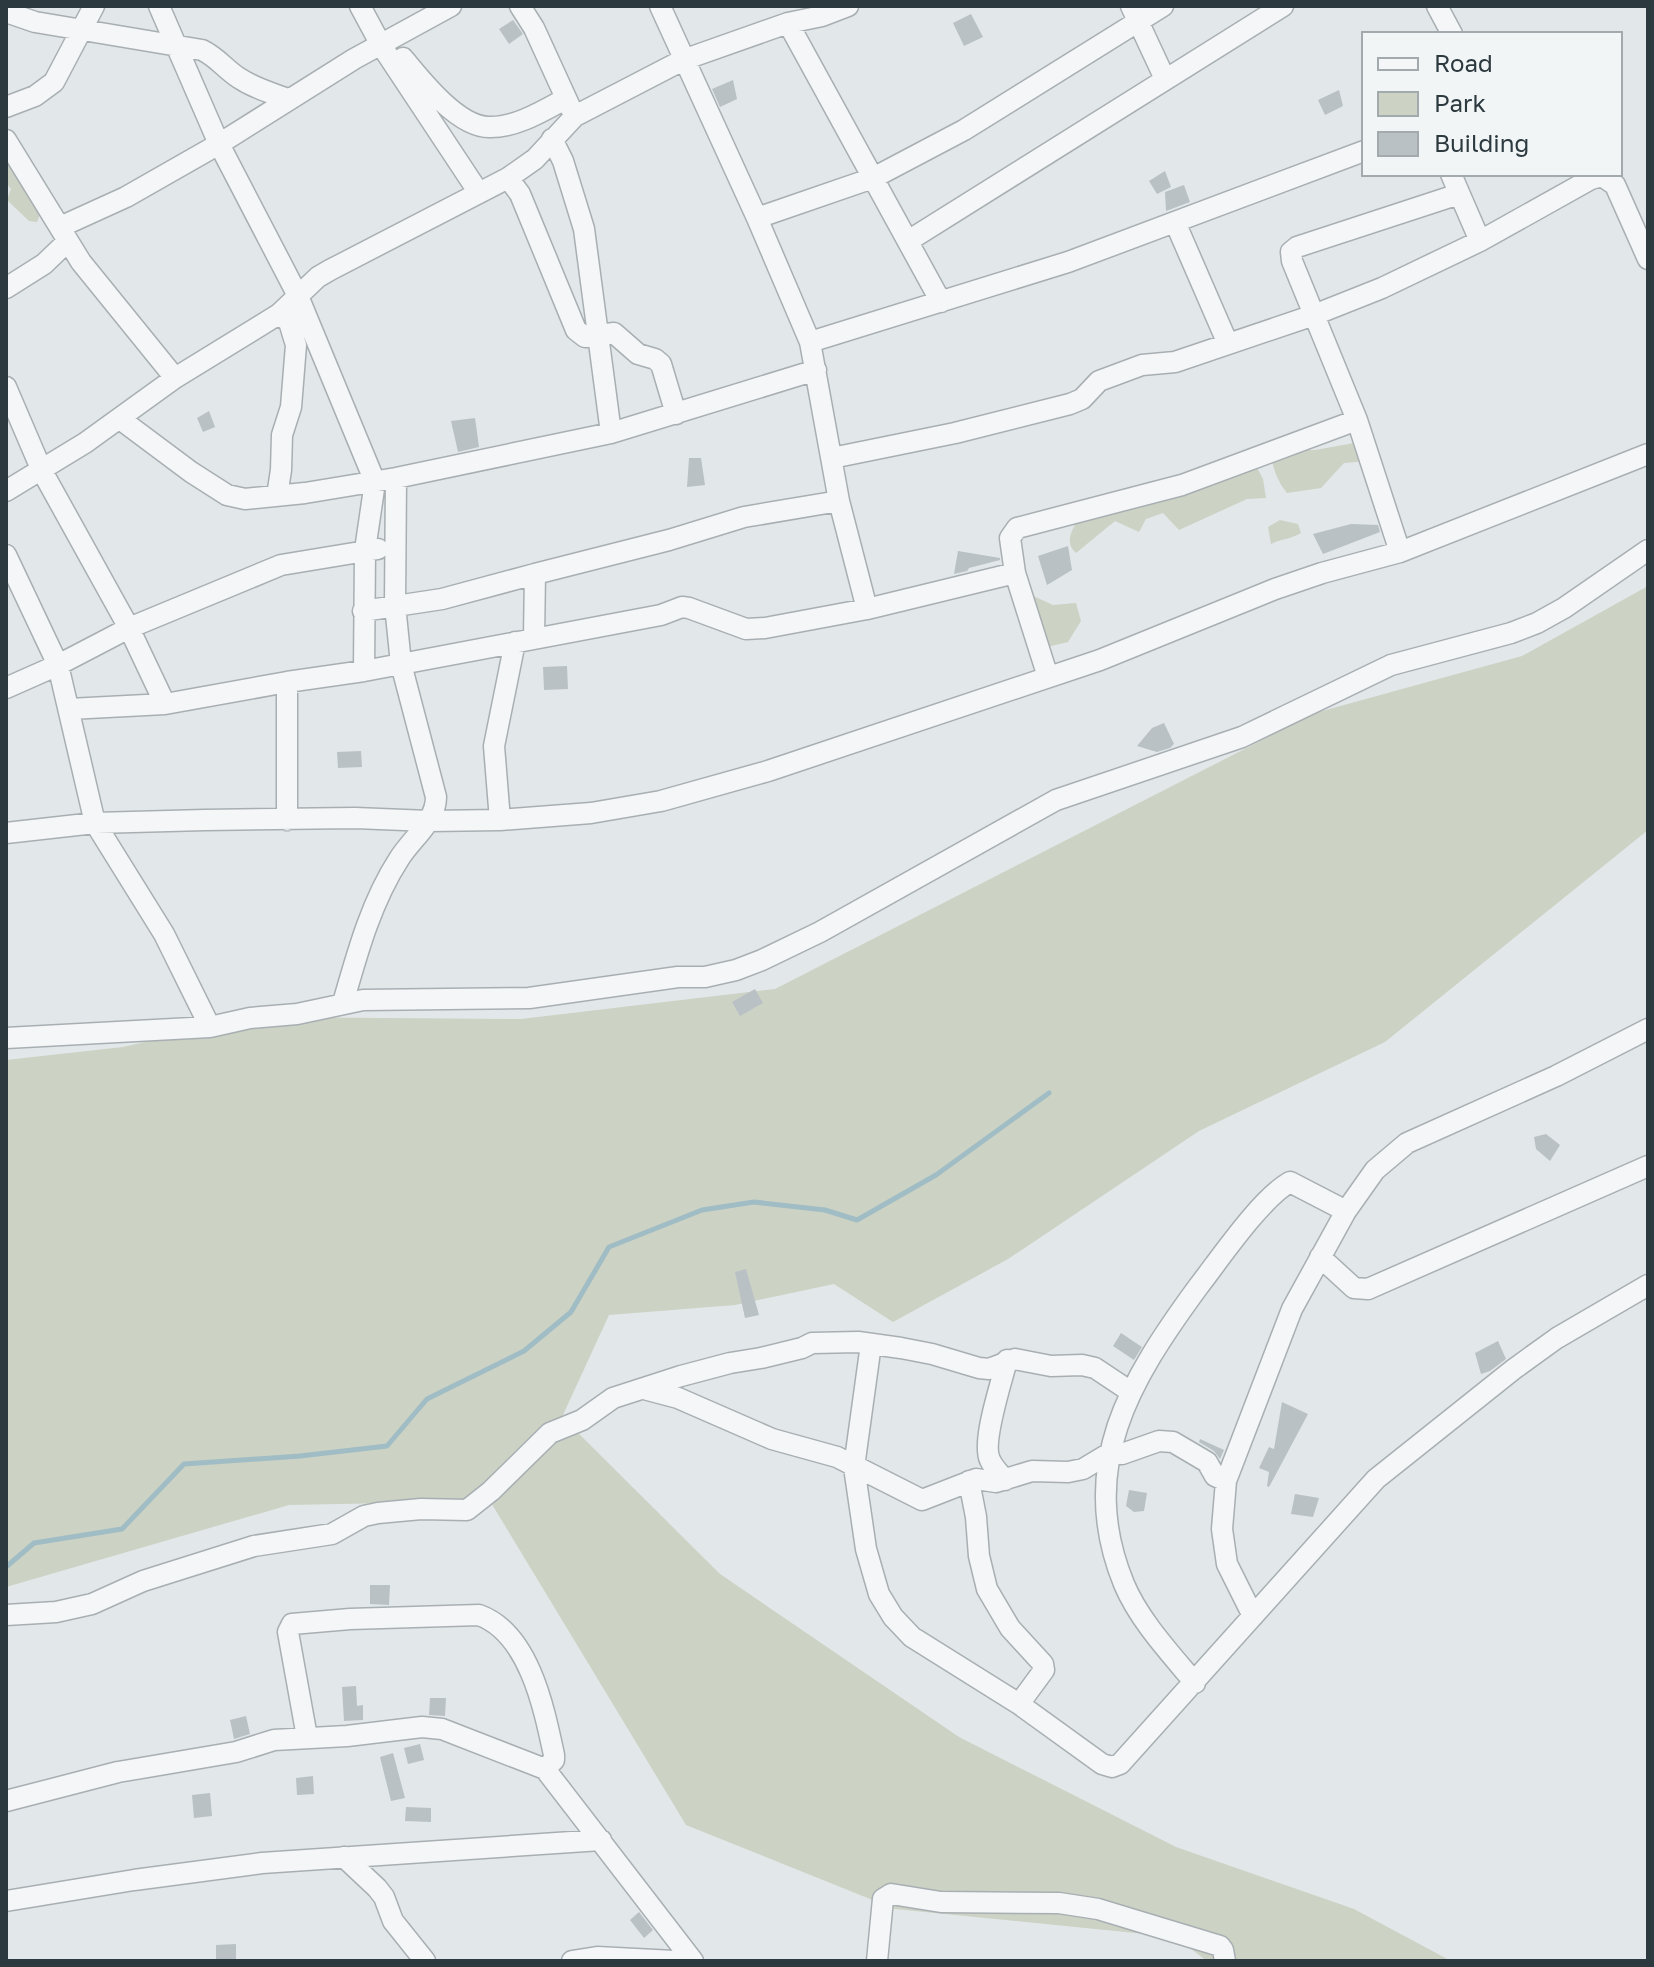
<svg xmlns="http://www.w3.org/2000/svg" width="1654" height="1967" font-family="'Golos Text',sans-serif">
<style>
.green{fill:#ccd2c4}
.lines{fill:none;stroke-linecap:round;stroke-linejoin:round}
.stream{stroke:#a0bdc5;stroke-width:5}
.building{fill:#b9c1c5}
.minor-casing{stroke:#a8afb3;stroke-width:23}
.minor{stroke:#f4f6f7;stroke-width:20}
</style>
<rect width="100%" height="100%" fill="#e2e7e9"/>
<path class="green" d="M6,153L40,214L37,222L29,221L7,200L11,189L6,183Z
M1360,442L1367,461L1344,463L1321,488L1287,493C1278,482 1273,469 1271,455L1286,450H1315Z
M1255,464L1263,479L1266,498L1247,499L1179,530L1163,513L1146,519L1139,532L1115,521L1076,553C1064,542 1072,531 1078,519L1178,490L1190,493L1199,486Z
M1280,520L1298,524L1301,533C1289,540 1283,538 1271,544L1268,527Z
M1648,586V830L1385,1042L1199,1131L1008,1259L893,1322L834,1284L735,1305L609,1315L562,1417L720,1574L959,1737L1176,1847L1354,1909L1451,1961H1207L1175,1937L895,1909L686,1825L490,1501L289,1505L6,1587V1060L123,1047L256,1017L521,1019L775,989L1315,713L1522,656Z
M1031,595L1053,605L1076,603L1081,621L1068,642L1047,647Z"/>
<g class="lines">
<path class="stream" d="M6,1567L34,1543L122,1529L184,1464L300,1456L387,1446L427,1399L524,1351L571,1312L609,1247L702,1210L754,1202L825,1210L857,1220L936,1175L1049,1093"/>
</g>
<path class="building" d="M971,14L983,37L964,46L953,23Z
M513,20L523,34L509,44L499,29Z
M733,80L737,99L720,107L712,89Z
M1339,90L1343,106L1325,115L1318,100Z
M1165,171L1171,187L1157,194L1149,181Z
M1184,185L1190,202L1166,211L1165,192Z
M209,411L215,427L203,432L197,418Z
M475,418L479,447L458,452L451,421Z
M689,458H701L705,485L687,487Z
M1351,524L1378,525L1380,532L1323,554L1313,534Z
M1068,546L1072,570L1047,585L1038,556Z
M958,551L1000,558V560L969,568L967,571L954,574Z
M567,666L568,689L544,690L543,667Z
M1164,723L1174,744L1170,748L1157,752L1137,746L1152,728Z
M361,751L362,767L338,768L337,752Z
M755,989L763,1003L740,1016L732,1002Z
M1546,1134L1560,1145L1550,1161L1536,1149L1534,1137Z
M746,1269L759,1315L745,1318L735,1272Z
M1121,1333L1142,1347L1134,1360L1113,1346Z
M1498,1341L1506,1359L1490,1371L1481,1374L1475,1353Z
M1282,1402L1308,1414L1269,1487L1267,1486L1269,1472L1259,1468L1269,1447L1274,1449Z
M1200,1439L1224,1450L1220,1459L1214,1451L1199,1442Z
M1129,1490L1147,1493L1144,1511L1134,1512L1126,1506Z
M1295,1494L1319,1498L1313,1517L1291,1514Z
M370,1585H390L389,1605L370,1604Z
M356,1686L357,1706L363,1705V1720L344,1721L342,1687Z
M430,1698H446L445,1716L429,1715Z
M246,1716L250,1734L234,1739L230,1720Z
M420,1744L424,1760L408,1764L404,1748Z
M393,1753L405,1798L391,1801L380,1757Z
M313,1776L314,1794L297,1795L296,1778Z
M210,1793L212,1816L194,1818L192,1795Z
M406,1807L431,1808V1822L405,1821Z
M639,1912L653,1930L644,1938L630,1920Z
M236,1944V1961H216V1945Z"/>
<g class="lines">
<defs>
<path id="minor" d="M159,6L219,144L298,296L375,482L365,550L364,671
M360,6L381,45L479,193
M520,6L534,28L571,109
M660,6L757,218L810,342L839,501L867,609
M1131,6L1165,79
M1437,6L1452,34
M6,12L35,22L202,50C217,57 225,69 239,78C254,88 271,93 288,99
M788,23L941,302
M403,58C421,80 458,127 489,127C515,128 543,111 565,99
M6,107L35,96L54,82L94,6
M552,139L563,161L584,229L611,433
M6,140L81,262L175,378
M1451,174L1480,241
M508,178L520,194L576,330L585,337L614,333L638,354L655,359L661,364L676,414
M757,218L873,178L964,130L1163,6
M1175,222L1228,344
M60,227L126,197L219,144L354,59L451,6
M908,241L1283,6
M6,288L44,264L68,241
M810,342L1068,262L1364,151
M6,387L42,471L129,628L165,704
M120,419L191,472L227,495L245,499L305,493L396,478L611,433L816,370
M832,458L955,433L1070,404L1082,399L1099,381L1142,365L1175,362L1314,315L1382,288L1480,241L1591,179L1602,176L1615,185L1648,259
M6,491L85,443L175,378L279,314L318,277L330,270L508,178L535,159L575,116L683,60L788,23L822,16L848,6
M277,496L281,470L282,435L291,407L296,345L289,322L279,314
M1400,552L1357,420L1292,261L1291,252L1297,247L1459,194
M6,555L58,665L95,823L164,934L210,1027
M363,611L442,599L535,574
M534,637L535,574L669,540L744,517L839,501
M1048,677L1015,573L1010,538L1017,528L1182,485L1357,420
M287,682V820
M6,688L58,665L129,628L281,565L378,549
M69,709L165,704L287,682L364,671L661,615L682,607L689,608L746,629L765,628L867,609L1015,573
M500,820L494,746L515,642
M6,833L95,823L205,820L355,818L429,821L500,820L591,813L661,801L768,771L1100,660L1275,589L1322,573L1400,552L1648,454
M343,1003C357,954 371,902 399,859C412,838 436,822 436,797L401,664L395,605L396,478
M6,1038L210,1027L250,1018L297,1014L363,1000L529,998L678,977H705L736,970L762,960L820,932L1056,800L1242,737L1391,665L1511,633L1537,623L1564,608L1648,550
M1320,1257L1354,1288L1368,1289L1648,1166
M871,1344L854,1467L866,1549L879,1594L893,1617L912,1637L1019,1704L1102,1764L1112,1767L1120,1764L1376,1479L1514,1369L1557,1338L1648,1285
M644,1389L678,1398L772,1439L837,1457L922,1500L976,1479L996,1482L1032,1471L1068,1472L1083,1469L1108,1454H1122L1159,1441L1173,1442L1207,1462L1215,1476L1226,1481
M1005,1480C1000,1474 993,1467 990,1460C981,1442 1002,1381 1007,1360
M969,1481L976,1517L979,1556L987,1589L1010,1628L1043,1664L1044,1670L1019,1704
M6,1615L56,1612L92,1604L143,1581L254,1546L332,1534L364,1516L378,1513L421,1509L467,1510L491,1491L550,1433L582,1420L613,1398L681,1376L730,1363L761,1358L802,1348L812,1343L858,1342L901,1348L932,1354L979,1368L989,1369L1015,1359L1051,1366L1082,1365L1095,1368L1131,1392
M1253,1616L1227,1564L1222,1529L1226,1481L1292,1309L1346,1211L1375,1170L1407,1143L1556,1076L1648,1029
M1195,1683C1170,1653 1139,1620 1124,1584C1076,1467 1130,1380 1198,1287C1219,1260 1261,1198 1290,1182L1346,1211
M307,1737L288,1632L292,1624L350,1619L479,1615C529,1633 544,1708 554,1755V1760L545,1769
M6,1801L118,1772L236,1752L274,1740L347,1736L422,1727L442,1729L545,1769L693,1961
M344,1857L377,1888L384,1897L393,1921L425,1961
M6,1901L134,1880L262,1863L601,1840
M572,1961L597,1957L674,1961
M877,1961L883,1899L891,1894L941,1902L1059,1903L1098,1909L1220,1946L1223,1950L1225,1961"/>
</defs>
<use href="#minor" class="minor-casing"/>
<use href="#minor" class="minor"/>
</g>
<rect width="1654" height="1967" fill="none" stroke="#2c393f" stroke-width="16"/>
<rect x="1362" y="32" width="260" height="144" fill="#f1f5f6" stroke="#a2aaad" stroke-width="2"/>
<rect x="1378" y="58" width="40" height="12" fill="#f4f6f7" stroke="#a2aaad" stroke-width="2"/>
<text x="1434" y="72" font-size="24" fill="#2c393f">Road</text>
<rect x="1378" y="92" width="40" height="24" fill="#ccd2c4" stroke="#a2aaad" stroke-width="2"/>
<text x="1434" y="112" font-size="24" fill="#2c393f">Park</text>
<rect x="1378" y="132" width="40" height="24" fill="#b9c1c5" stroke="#a2aaad" stroke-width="2"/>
<text x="1434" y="152" font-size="24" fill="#2c393f">Building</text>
</svg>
